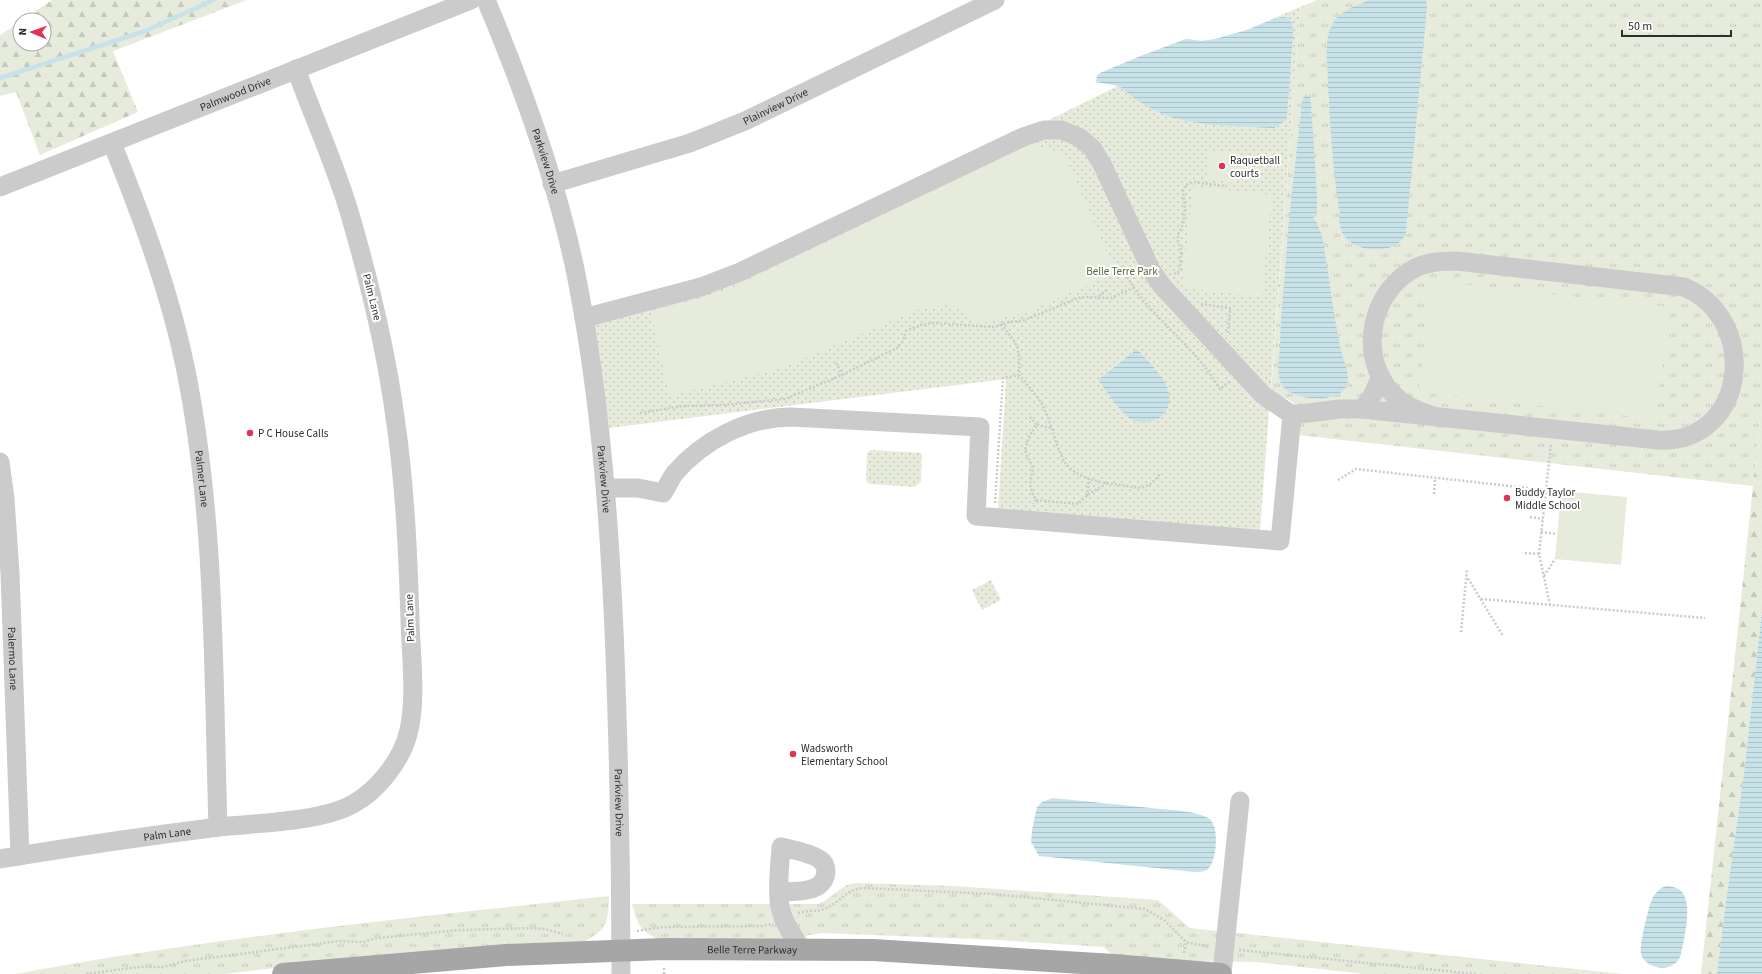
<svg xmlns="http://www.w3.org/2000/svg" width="1762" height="974" font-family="'Source Sans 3',sans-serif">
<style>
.grass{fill:url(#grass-tufts)}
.forest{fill:url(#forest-firs)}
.park{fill:url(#park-dots)}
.pitch{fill:#e6ebdc}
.water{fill:url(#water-rules)}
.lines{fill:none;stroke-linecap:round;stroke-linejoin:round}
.stream{stroke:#c8e2ea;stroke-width:4.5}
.path{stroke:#cbcbcb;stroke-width:2.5;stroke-dasharray:2 2;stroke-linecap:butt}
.minor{stroke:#cbcbcb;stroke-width:19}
.major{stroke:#a6a6a6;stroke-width:22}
.poi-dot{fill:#e03457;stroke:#fff;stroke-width:1.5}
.labels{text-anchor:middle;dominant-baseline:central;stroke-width:4;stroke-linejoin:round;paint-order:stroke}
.street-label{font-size:11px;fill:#2e2e2e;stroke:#fff}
.poi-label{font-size:11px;fill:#2e2e2e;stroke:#fff;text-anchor:start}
.park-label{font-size:11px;fill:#57683c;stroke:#fff}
</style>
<defs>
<pattern id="grass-tufts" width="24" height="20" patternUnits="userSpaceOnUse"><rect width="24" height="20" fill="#e6ebdc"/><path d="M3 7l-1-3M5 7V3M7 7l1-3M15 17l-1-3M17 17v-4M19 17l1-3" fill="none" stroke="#c6cabd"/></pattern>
<pattern id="forest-firs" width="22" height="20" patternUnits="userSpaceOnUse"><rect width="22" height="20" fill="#e6ebdc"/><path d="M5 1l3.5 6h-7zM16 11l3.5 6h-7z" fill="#c6cabd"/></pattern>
<pattern id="park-dots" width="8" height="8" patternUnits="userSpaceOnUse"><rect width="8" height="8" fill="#e6ebdc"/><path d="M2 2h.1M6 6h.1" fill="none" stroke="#c6cabd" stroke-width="1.8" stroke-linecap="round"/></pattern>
<pattern id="water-rules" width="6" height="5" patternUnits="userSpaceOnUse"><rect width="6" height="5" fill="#c8e2ea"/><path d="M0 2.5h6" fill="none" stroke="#acc2c9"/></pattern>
</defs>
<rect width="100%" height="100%" fill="#fff"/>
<path class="grass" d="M1317,0H1762V402L1753,486L1298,435L1293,402L1271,392L1300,7Z
M855,883L954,886L1158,900L1190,928L1623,974H1365L1257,962L1188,961L1114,956L1103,947L998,940L823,933L768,941L656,938C639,930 637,922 632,904H818C832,899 840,885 855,883Z
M609,896C608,923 608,929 583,942L299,965L224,974H16C212,937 411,918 609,896Z"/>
<path class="forest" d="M52,0H247L113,51L138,112L40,155L16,92L0,96V35L20,22V44H44V20H22Z
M1762,402V610L1744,773L1725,908L1717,974H1701Z"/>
<path class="park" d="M1300,7L1260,530L998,510L1006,379L609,428L594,323L686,299L1118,86L1096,82L1097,76L1100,73L1141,56L1186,39L1202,41L1215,39L1247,30Z
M870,450L922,453L921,482L914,487L869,484L866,480L867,453Z
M991,580L1001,600L982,610L972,590Z"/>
<path class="pitch" d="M1031,144L1064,153L1116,273L1023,314L1006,316L990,322H977L952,305L922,308L782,368L669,396L651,311L707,297L734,287Z
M1209,150L1238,153L1234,183L1206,179Z
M1193,186L1272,195L1262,297L1182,288Z
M1431,281L1669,307L1656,419L1419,392Z
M1561,491L1627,497L1621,565L1555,559Z"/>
<path class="water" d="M1369,0H1426L1427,7L1406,232C1400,255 1358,254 1345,237C1340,232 1340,224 1339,216H1341L1340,212L1339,211C1333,169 1330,126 1328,83C1328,64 1323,42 1332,25C1339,11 1356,6 1369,0Z
M1283,17L1288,18L1292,23L1293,35L1287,117L1285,121L1274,128L1213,125L1187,121L1170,117L1154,110L1138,101L1119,86L1096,82L1097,76L1100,73L1141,56L1186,39L1202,41L1215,39L1247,30L1273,19Z
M1306,94L1310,97L1311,103L1317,195V214L1316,215L1313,216L1314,220L1316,221L1322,236C1329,274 1333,313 1341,350C1343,360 1348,369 1348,379C1349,406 1287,403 1280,381C1276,368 1280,357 1280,344C1281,306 1286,268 1288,229L1302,102L1304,96Z
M1137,349C1150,364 1178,387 1167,409C1164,415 1159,419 1153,421C1145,423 1136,423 1129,418C1118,410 1107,391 1098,380Z
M1762,610V974H1717L1725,908L1744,773Z
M1053,798C1085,801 1118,805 1151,808C1169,810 1192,810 1208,818C1220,824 1217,861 1208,869C1204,872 1199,872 1194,872L1039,856L1031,842L1032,830L1037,807L1042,802Z
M1667,886C1672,887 1678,887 1682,892C1693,906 1684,938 1681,954C1680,958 1678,962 1674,964C1664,972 1644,966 1641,954C1639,946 1649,904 1653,897C1657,891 1661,887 1667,886Z"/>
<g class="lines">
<path class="stream" d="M0,78L145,31L214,0"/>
<path class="path" d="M1125,267L1123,268C1133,292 1151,309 1169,328C1188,347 1206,366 1220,389L1230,381
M1174,274L1180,271L1181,249L1178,242V235L1183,224L1185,209L1183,191L1186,185L1193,182L1226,186
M1099,296L1107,290
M1201,304L1230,308L1228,333
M1001,324C1019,347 1020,346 1019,375C1027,385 1037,395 1043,406C1051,422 1054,439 1061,455C1070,478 1098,482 1120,485C1141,488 1145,492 1160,474
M836,363L842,375
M640,413L683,406L723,405L785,399L842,375L897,348L903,341L906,331L921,325L933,323L994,327L1009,322L1022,321L1081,297L1111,298L1133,288
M1030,417L1037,425L1029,436L1025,451L1033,468C1030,484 1028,485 1036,500L1033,504
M1037,425L1052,428
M1338,480L1356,469L1546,490
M1434,494L1435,478
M1087,496L1089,478
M1036,500L1078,504L1090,493L1106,484
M995,503L1003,378L1019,375
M1530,517L1543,519
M1541,532L1557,534
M1525,553L1539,554
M1466,575L1503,636
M1544,576L1555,559
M1481,599L1705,618
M1550,605L1539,554L1551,444
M1461,632L1467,570
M798,913C807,910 816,912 824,909C840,904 844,890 863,888L993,894L1145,909L1164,920L1186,942L1209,947
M637,931L663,927L761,926L770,924
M1239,950L1476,974
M1184,953L1186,942
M86,974L139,967H163L186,961L340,941L363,942L377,938L460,930L533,928L544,929L563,934
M664,974V967"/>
<g class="minor">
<path id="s1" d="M486,0C523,88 557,181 576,274C601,400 610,527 615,655C619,761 621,868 621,974"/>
<path id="s2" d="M112,143C141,215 169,289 185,366C216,517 213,673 218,827"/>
<path id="s3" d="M552,184L690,143L745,121L995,0"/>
<path id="s4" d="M0,187L471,0"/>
<path d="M584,318L701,287L740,272L1023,137L1044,130H1061L1079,137L1093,149L1103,166L1151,270L1162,286L1263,395L1292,415L1280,541L976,516L980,427L791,417C747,417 702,441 674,474C670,480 667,487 663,493L638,488H606"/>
<path d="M1362,409L1371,398L1381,377"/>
<path d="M1292,415L1340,409H1362L1658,440C1746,445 1762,320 1684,287L1457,261C1440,261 1424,262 1410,271C1365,299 1358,369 1401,401C1413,410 1427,414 1441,418"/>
<path id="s5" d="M0,462L5,499L10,573L20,856"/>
<path id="s6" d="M0,859C72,847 146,836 219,827C256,823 321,822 353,804C377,791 401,761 408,734C417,700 411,656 410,621C408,553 405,485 395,417C386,350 370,284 351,218C337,168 314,119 296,69"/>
<path d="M780,892C796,891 824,894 826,872C826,867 824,862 819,859C809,852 793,850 781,847C780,866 776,893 781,911C785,926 794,937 802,949"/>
<path d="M1222,974L1240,801"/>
</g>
<path class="major" id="s7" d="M283,974L506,955L664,949L873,950L1114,965L1221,974"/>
</g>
<g class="poi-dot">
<circle cx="1222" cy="166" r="4"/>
<circle cx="250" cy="433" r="4"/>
<circle cx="1507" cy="498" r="4"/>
<circle cx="793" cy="754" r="4"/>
</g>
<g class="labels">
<g class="street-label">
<text stroke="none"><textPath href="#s4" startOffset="253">Palmwood Drive</textPath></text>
<text stroke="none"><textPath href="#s3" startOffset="237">Plainview Drive</textPath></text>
<text stroke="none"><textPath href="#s1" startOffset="172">Parkview Drive</textPath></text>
<text transform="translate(372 297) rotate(76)">Palm Lane</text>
<text stroke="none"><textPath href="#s2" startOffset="349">Palmer Lane</textPath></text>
<text stroke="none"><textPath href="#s1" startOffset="496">Parkview Drive</textPath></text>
<text transform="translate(410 618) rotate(-92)">Palm Lane</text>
<text stroke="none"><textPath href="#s5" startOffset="197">Palermo Lane</textPath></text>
<text stroke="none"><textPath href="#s1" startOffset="820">Parkview Drive</textPath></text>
<text stroke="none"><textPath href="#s6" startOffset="169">Palm Lane</textPath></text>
<text stroke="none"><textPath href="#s7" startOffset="470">Belle Terre Parkway</textPath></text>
</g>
<g class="poi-label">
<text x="1230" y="160">Raquetball<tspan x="1230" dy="13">courts</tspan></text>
<text x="258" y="433">P C House Calls</text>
<text x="1515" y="492">Buddy Taylor<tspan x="1515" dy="13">Middle School</tspan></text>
<text x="801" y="748">Wadsworth<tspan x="801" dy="13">Elementary School</tspan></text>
</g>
<g class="park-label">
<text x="1122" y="271">Belle Terre Park</text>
</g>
</g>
<g transform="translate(32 32) rotate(272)"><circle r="19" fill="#ffffff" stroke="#ababab"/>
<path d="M0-3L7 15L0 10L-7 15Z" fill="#e03457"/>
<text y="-6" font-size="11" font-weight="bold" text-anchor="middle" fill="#2e2e2e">N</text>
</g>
<path d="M1622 30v6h109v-6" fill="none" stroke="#2e2e2e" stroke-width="2"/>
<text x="1628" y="30" font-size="12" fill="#2e2e2e" stroke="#ffffff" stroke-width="3" paint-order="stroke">50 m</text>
</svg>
